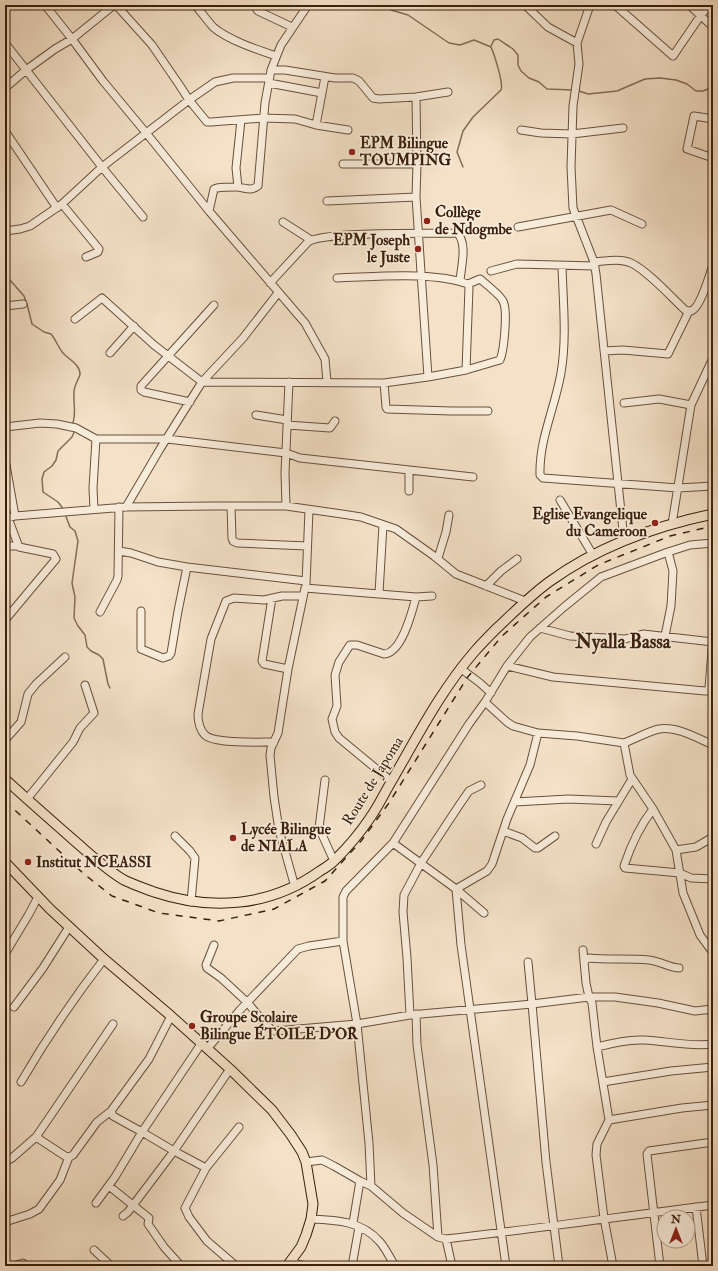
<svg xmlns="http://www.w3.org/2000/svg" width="718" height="1271" font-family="'IM FELL Double Pica',serif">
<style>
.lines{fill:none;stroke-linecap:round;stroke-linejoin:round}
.stream{stroke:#846c56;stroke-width:1.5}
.minor-casing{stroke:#68503b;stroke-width:9}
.major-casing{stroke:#3a1f0c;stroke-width:11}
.minor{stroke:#f8ecdb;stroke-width:7}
.major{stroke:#f4e1c7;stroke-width:9}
.rail{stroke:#3a1f0c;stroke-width:1.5;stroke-dasharray:7 7;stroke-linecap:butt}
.poi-dot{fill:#8f2418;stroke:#f8ecdb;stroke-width:1.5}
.labels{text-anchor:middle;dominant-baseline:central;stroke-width:3.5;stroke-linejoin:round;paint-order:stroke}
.poi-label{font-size:15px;font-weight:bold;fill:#3a1f0c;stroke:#f8ecdb;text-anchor:start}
.street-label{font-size:15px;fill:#3a1f0c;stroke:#f8ecdb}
.district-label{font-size:19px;font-weight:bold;fill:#3a1f0c;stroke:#f8ecdb}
</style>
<rect width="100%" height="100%" fill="#f4e1c7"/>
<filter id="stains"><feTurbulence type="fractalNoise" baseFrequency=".005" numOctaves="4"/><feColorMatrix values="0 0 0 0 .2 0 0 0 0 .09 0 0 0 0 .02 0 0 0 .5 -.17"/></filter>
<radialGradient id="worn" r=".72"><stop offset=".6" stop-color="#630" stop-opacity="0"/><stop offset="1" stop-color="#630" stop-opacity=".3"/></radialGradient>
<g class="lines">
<path class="stream" d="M383,5L391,10L408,15L449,43L460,45L474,40L491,47C494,54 504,84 501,90L473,117L463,131L457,152L463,167
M491,46L494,40L498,39L513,49L518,55V65L521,71L529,78L539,82L547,89L573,90
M579,91L588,94L617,91L645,79L660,78L676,80L687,84L696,91H703L713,87
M5,270L8,272L9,279L24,296L27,304L32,324L44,332L51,334C56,340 58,347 63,353C68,359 80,364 80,374C80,377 74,385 74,392C73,402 77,416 72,425
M64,510L58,502L43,492L42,479L44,472L52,466L56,460L58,451L72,437L75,430
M65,514L70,527L75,531L78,541L72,583L75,597L74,618L78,626L85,635L87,647L91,651L99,655L103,659L108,684L110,688"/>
<defs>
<path id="minor" d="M45,5L72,39L103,81L147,134L209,211L305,323L325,359L327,382
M116,5L152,45L180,86L189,100L215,82L233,78H269
M195,5C201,12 207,20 213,27C228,40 258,50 276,56
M257,5L256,8L258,11L292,27
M525,5L548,27L577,43
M590,5L577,43L579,64L573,106L571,167L573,208L594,262L596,274L624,540
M615,5L673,56L701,15L710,5
M689,5L713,27
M5,43L102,167L143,217
M271,70L281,45L308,5
M269,83L322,93
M5,88L26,70L55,49L72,39L114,5
M713,119L694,116L687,149L713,158
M316,125L325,77
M521,130L541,133L572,134L623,128
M5,131L57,208
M343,164H417
M238,187L236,168L241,120
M327,201L416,197
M62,204L99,249L98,252L86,257
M209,211L214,189L217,188C223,187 230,187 236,187C244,187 250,192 258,186L265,103L271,70H285L335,78H353L359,81L373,98L379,99L416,97L448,92
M283,222L311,240
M518,227L611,210L642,224
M5,231L20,229L30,226L62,204L102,167L189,100L207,122H211L263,118L295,119L316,125L348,130
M594,262C606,261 620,258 631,263C648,271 671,297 685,310C689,311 691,312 694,309C702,302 709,276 713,265
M562,266C563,301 567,338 561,373C555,408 539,439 540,475L543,478L678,488L713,486
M491,271L517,264L595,266
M337,278C375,277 432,271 468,284L469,287L466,370L428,377
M270,283L308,242C323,231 432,234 457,233C468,243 461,267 460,281
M5,306L23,304
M75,319L102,298L154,345L202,382L384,383L428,377L416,197L417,164L416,97
M604,351L623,350L668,354L689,311
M110,353L134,326
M466,370L500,360C504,351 508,310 503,301C500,295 486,284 480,279L468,284
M384,383L386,407L387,409L451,411H488
M190,402L144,392L141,390V386L214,305
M624,403L659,399L691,405
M256,415L287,420
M287,425L330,428L335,421
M5,427L40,423L57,424L76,428L96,439H167L286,453L300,458L473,477
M5,459L15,516
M409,491V470
M560,500L593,555
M231,506L232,538L233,541L237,543L307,546
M286,506L285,473L289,382
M126,507L160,449L202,382L243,338L278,293
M94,509L93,488L96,439
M5,519L15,516L126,507L212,506H286L342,514L361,517L396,529L434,556L456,574L525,601
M672,524L691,405L713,358
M5,546H18
M119,551L131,553L158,562L187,567L306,581
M438,558L446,532L449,515
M306,584L309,510
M486,586L501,571L517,559
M379,593L383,525
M272,598L262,661L264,664L288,669
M141,611V649L163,658L169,656L171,653L178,611L187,567
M100,612L117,580L118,576L119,507
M5,620L56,559L53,554L19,547L8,518
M540,628L570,636L625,639L643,634L713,642
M665,636L671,606L673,571L668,552
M507,666L553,677L705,691H707L709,688L713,638
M460,668L480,683L491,693
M538,733L513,726L507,722L485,702L507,666L530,637L564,607L601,577L668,552L690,545L713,543
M5,740L21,722L28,694L36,684L65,657
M274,742C260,742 214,744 205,735C200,730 198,721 198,714L211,639L226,601L234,598L264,600L282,596H303
M624,743C635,739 649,731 659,729C677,726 697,738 713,745
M325,780L319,828L334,861
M391,781L339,738L335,732L332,719L337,706L335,675L339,662L350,645H357L384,654C402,653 412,612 416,597
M27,799L73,742L80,728L94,713L85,685
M515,802L568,799L618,801
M653,809C639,827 631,845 624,866L625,868L680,873L691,878L713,879
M503,831L522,838L535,848H538L555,836
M175,836L190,851L195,858L191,902
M393,843L456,889L461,945L506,1266
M596,844L606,822L632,779
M676,850L696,847L713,837
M295,887L279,830L274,797L270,755L271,748L278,733L288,669L305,588L416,597L432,596
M484,913L456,889L487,871L492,864L507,819L530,765L538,733L577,736L624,743L630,775L653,809L676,850L683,893L700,935L711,950
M214,945L206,965L207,968L221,978L248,1003L264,1023L271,1029L275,1031L357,1024L410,1015L532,1004L546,1162L559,1266
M583,950L586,983L589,997L592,1003L597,1047L609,1120L597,1144L596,1155L604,1218L613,1266
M5,954L29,914L38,897
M584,961L589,958C609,960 629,958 649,960C660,961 670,968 679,968
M528,962L532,1004L589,997H615L658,1003L695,1011L713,1009
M14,1007L43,968L69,927
M416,1014L417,1045L433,1165L438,1237
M410,1015L407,958L403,912L404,895L421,863L460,804L469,791L481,785
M171,1016L149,1059L111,1111L113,1116L142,1132L201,1044
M597,1047C612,1043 628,1039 644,1040C667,1041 689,1047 713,1044
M207,1049L240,1010L298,949L309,946L343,941
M21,1082C46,1039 74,998 104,959
M603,1082L671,1071L713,1067
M609,1120L682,1108L713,1105
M36,1137L65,1156L69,1157
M5,1162L12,1158L36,1137L113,1024
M306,1162L322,1160L334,1166L360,1181L371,1186L403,1213L438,1237L446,1239C535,1229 624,1216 713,1205
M206,1168L174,1151L230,1069
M109,1186L149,1218L148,1224L164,1247L181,1266
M371,1186L369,1143L357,1024L343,941V897L346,891L393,843L469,724L485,702
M96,1203L115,1177L142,1132L174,1151L128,1212L123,1216
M696,1207L703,1266
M311,1219C337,1220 362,1221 380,1242C386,1249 390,1258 395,1266
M5,1222L30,1214L39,1209L60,1180L69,1157L73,1155L97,1122L111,1111
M353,1223L360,1181
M446,1239L452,1266
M94,1250L111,1266
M290,1262L306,1266
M13,1266L23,1263L25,1266
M236,1266L207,1241L189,1217L185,1208L206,1168L239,1127
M352,1266L359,1227
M660,1266L647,1154L649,1151L713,1142"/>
<path id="major" d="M5,779C29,801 53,822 77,843C92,856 107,870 124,880C134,885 144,888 154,892C211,911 270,907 320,871C325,868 331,864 335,860C347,848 360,833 370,818C378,807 384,794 391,782C417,737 441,690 475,651C482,643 490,635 497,628C514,612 530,596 549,582C597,547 655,526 713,514
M5,862L50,909L104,959L171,1016L230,1069L272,1110L291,1135L302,1152L306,1162L313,1204L311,1219L306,1235L301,1247L287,1266"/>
</defs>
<use href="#minor" class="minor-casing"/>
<use href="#major" class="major-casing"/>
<use href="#minor" class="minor"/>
<use href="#major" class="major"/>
<path class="rail" d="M5,801L84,874L112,896L159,913L219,921L274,909L325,881L361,841L389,803L467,678L502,636L546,597L598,565L670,536L713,526"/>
</g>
<g class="poi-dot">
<circle cx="352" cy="152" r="4"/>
<circle cx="427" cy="221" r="4"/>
<circle cx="418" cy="249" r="4"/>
<circle cx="655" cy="523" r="4"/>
<circle cx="233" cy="838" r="4"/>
<circle cx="28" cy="862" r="4"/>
<circle cx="192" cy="1026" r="4"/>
</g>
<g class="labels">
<g class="poi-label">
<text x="360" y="143">EPM Bilingue<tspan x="360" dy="17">TOUMPING</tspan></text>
<text x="435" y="212">Collège<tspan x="435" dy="17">de Ndogmbe</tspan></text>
<text x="410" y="240" text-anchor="end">EPM Joseph<tspan x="410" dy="17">le Juste</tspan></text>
<text x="647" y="514" text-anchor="end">Eglise Evangelique<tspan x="647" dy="17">du Cameroon</tspan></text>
<text x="241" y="829">Lycée Bilingue<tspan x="241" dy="17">de NIALA</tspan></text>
<text x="36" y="862">Institut NCEASSI</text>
<text x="200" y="1017">Groupe Scolaire<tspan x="200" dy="17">Bilingue ÉTOILE D'OR</tspan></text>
</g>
<g class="street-label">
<text transform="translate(373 781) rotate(-58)">Route de Japoma</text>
</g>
<g class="district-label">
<text x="623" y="642">Nyalla Bassa</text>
</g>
</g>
<rect width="718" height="1271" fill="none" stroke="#f4e1c7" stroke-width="20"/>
<rect x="6" y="6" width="706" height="1259" fill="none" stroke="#3a1f0c" stroke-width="2"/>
<rect x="10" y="10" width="698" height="1251" fill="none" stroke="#3a1f0c"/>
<g transform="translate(676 1229)"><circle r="19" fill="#f8ecdb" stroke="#ac9a88"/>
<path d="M0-3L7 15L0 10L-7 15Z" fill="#8f2418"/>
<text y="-6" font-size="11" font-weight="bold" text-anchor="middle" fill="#3a1f0c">N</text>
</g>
<rect width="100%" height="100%" filter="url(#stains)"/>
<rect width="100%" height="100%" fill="url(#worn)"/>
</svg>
